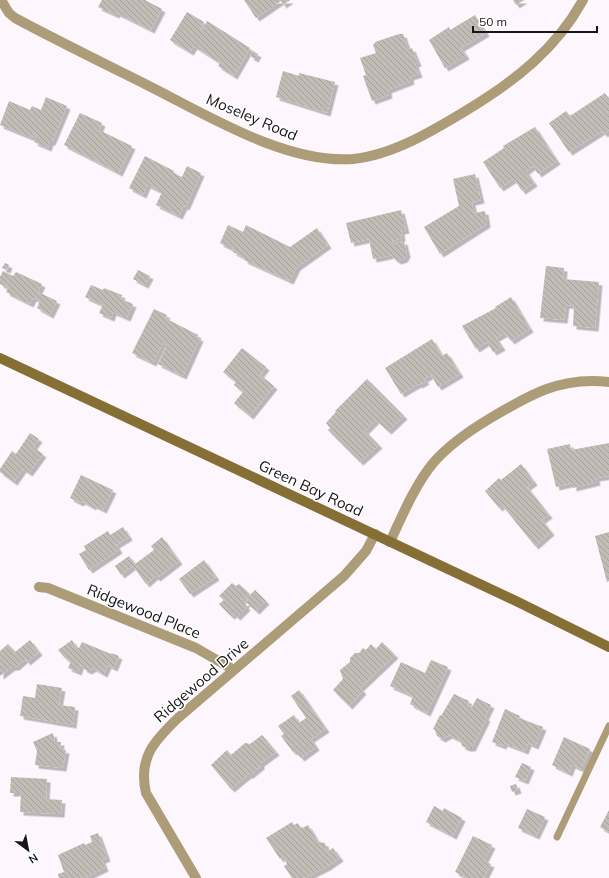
<svg xmlns="http://www.w3.org/2000/svg" width="609" height="878" font-family="Mulish,sans-serif">
<style>
.building{fill:url(#building-back-hatch);filter:url(#shadow)}
.lines{fill:none;stroke-linecap:round;stroke-linejoin:round}
.lane{stroke:#ac9c77;stroke-width:7}
.street{stroke:#ac9c77;stroke-width:10}
.secondary{stroke:#866f35;stroke-width:10}
.labels{text-anchor:middle;dominant-baseline:central;stroke-width:3;stroke-linejoin:round;paint-order:stroke}
.street-label{font-size:15px;fill:#171517;stroke:#fff}
</style>
<defs>
<pattern id="building-back-hatch" width="6" height="6" patternUnits="userSpaceOnUse"><rect width="6" height="6" fill="#c1bcb5"/><path d="M-1 5l2 2M0 0l6 6M5-1l2 2" fill="none" stroke="#a5a19b"/></pattern>
<filter id="shadow"><feDropShadow dx="3.5" dy="3.5" stdDeviation="0" flood-color="#0004"/></filter>
</defs>
<rect width="100%" height="100%" fill="#fdf6fc"/>
<path class="building" d="M102,0H145L162,9L151,30L117,13L116,15L98,7Z
M244,0H290L283,5L281,1L256,18Z
M513,0H524L516,5Z
M187,12L204,22L200,29L202,30L207,21L250,48L234,76L218,66L220,63L194,46L190,52L170,40Z
M475,15L486,33L461,48L466,56L445,68L429,40L449,27L450,30Z
M399,34H403L408,49L412,48L418,63L415,64L419,74L410,77L411,81L388,90L389,95L372,101L363,76L366,75L360,58L376,53L373,45L375,43V42Z
M253,51L258,54L255,59L250,56Z
M283,71L299,76V73L335,82L327,113L276,97Z
M605,93L609,99V130L604,134L602,131L569,152L549,123L566,111L570,116Z
M46,97L67,106L52,142H50L48,148L34,142L37,134L34,132L32,138L0,125L9,101L30,110L32,106L41,110Z
M80,113L102,123L99,130L132,146L119,173L64,145Z
M535,127L557,161L538,174L533,166L526,171L534,183L522,191L514,179L500,188L483,162L504,148L503,146Z
M145,156L174,171L173,173L182,177L187,166L201,173L186,207L184,206L179,216L156,205L162,192L147,185L143,195L129,188Z
M475,174L481,200L472,202L474,213L485,211L487,224L440,254L424,227L459,206L453,179Z
M401,210L406,230L401,231L402,238L392,241L393,244L404,241L407,254L404,259L398,261L392,257V255L373,259L369,239L351,243L346,223Z
M228,225L243,232L246,225L290,247L317,228L328,245L297,267L290,281L244,260L245,258L233,252L234,250L220,243Z
M5,263L9,265L7,270L2,268Z
M546,266L564,268L563,279L599,282L595,328L573,326L574,306L566,305L564,320L540,318Z
M138,270L150,276L145,285L133,279Z
M3,271L13,276L16,272L42,284L38,292L57,301L50,315L37,308L40,301L33,298L30,304L6,292L8,288L0,284V277Z
M91,285L103,290L104,288L122,295L121,299L133,304L127,318L113,312L111,318L99,313L103,305L85,297Z
M511,297L530,329L511,341L505,333L496,338L502,347L493,352L487,342L476,349L462,326L496,308L495,307Z
M154,309L167,315L165,318L198,335L197,337L200,338L183,376L158,364L167,345L163,343L153,363L132,353Z
M432,339L442,356L447,353L460,374L438,387L431,375L424,379L426,381L419,385L418,384L401,394L385,368Z
M242,348L266,367L260,375L274,386L250,416L234,403L243,392L234,385L236,382L223,372Z
M367,379L404,416L388,431L376,420L365,431L379,445L360,462L328,430L330,428L326,423L336,412L335,411Z
M30,433L39,439L33,447L43,454L29,473L23,469L14,482L0,472V469L12,451L16,454Z
M609,443V476L596,478L597,482L573,488V483L556,487L547,449L570,444L571,450Z
M521,464L534,482L527,487L549,515L542,520L551,532L535,546L502,505L499,508L485,491L499,478L501,480Z
M81,475L113,490L103,510L93,505V507L82,501L80,503L70,498Z
M123,527L129,537L116,545L119,550L89,570L79,554L86,550L84,546L108,531L110,535Z
M609,532V581L607,582L595,536Z
M162,537L179,561L157,578L155,576L146,584L133,566L121,575L115,566L129,556L135,564L154,550L151,546Z
M204,560L216,577L190,594L179,579Z
M232,583L236,586L239,584L249,593L241,600L244,603L248,600L246,599L255,590L266,601L256,611L247,603L245,605L247,607L237,617L234,614L231,616L219,604L224,600L219,596Z
M30,640L39,652L27,662L25,659L16,667H12L0,676V651L8,644L15,652Z
M72,640L76,647L79,648L82,642L111,654V653L119,656L114,668L108,665L104,674L93,668L89,671L84,669L81,664L78,672L68,668L71,661L65,658L58,650Z
M382,642L395,655L360,688L363,691L349,706L333,690L343,679L340,670L350,662V658L355,653H359L363,648L366,650L371,644L376,649Z
M431,660L448,667L427,713L410,704L413,696L390,686L401,662L425,673Z
M37,684L62,688L59,705L75,707L73,725L20,716L23,696L35,698Z
M299,690L326,729L311,739L316,747L301,758L295,751L293,752L281,736L284,734L278,726L294,715L299,723L306,718L291,696Z
M454,694L469,701L467,705L472,707L477,698L491,705L485,717L487,718L472,748H467L462,746L461,741L449,735L442,739L437,736L435,730L433,729L440,715L441,716Z
M505,709L520,716L519,718L543,727L535,746L528,743L525,751L504,743L503,746L492,742Z
M53,733L55,742H61L60,749L66,750L63,768L35,765L37,751L33,742Z
M262,735L276,752L261,763V766L250,775H248L231,789L211,765L227,750L231,755L245,743L250,744Z
M564,737L590,749L581,769L572,765L569,773L552,765Z
M522,763L531,767L525,781L515,777Z
M11,777L47,779L46,799L62,800L61,814L20,812L21,793H10Z
M516,784L518,790L512,792L510,786Z
M434,806L443,811L444,808L462,818L453,836L426,822Z
M527,809L545,817L536,836L518,828Z
M609,810V832L600,827Z
M292,822L294,825L298,823L301,829L308,825L318,842L325,843L327,852L333,848L340,858L327,867L305,878H292L284,866L287,864L283,856L280,859L266,838Z
M98,833L107,858L102,860L105,868L84,878H59L58,874L64,872L58,855L84,843L85,845L92,842L90,836Z
M473,836L492,845L484,861L491,864L484,878H467L455,872Z"/>
<g class="lines">
<path class="lane" d="M557,837L609,726"/>
<path class="street" d="M1,0L9,13L15,18C58,41 103,63 147,85C207,115 285,164 353,159C393,155 434,130 467,110C515,81 556,49 583,0
M390,542C402,516 416,483 434,462C450,444 469,431 489,419C529,395 561,376 609,382
M39,587L48,588L196,648L234,670
M196,878L146,793C138,758 154,741 178,718L344,576L366,551L375,534"/>
<path class="secondary" d="M0,358L518,602L609,647"/>
</g>
<g class="labels">
<g class="street-label">
<text transform="translate(252 117) rotate(23)">Moseley Road</text>
<text transform="translate(311 488) rotate(25)">Green Bay Road</text>
<text transform="translate(144 611) rotate(22)">Ridgewood Place</text>
<text transform="translate(201 680) rotate(-41)">Ridgewood Drive</text>
</g>
</g>
<g transform="translate(28 850) rotate(148)" stroke="#ffffff" stroke-width="3" paint-order="stroke">
<path d="M0-3L7 15L0 10L-7 15Z" fill="#171517"/>
<text y="-6" font-size="11" font-weight="bold" text-anchor="middle" fill="#171517">N</text>
</g>
<path d="M473 26v6h124v-6" fill="none" stroke="#171517" stroke-width="2"/>
<text x="479" y="26" font-size="12" fill="#171517" stroke="#ffffff" stroke-width="3" paint-order="stroke">50 m</text>
</svg>
